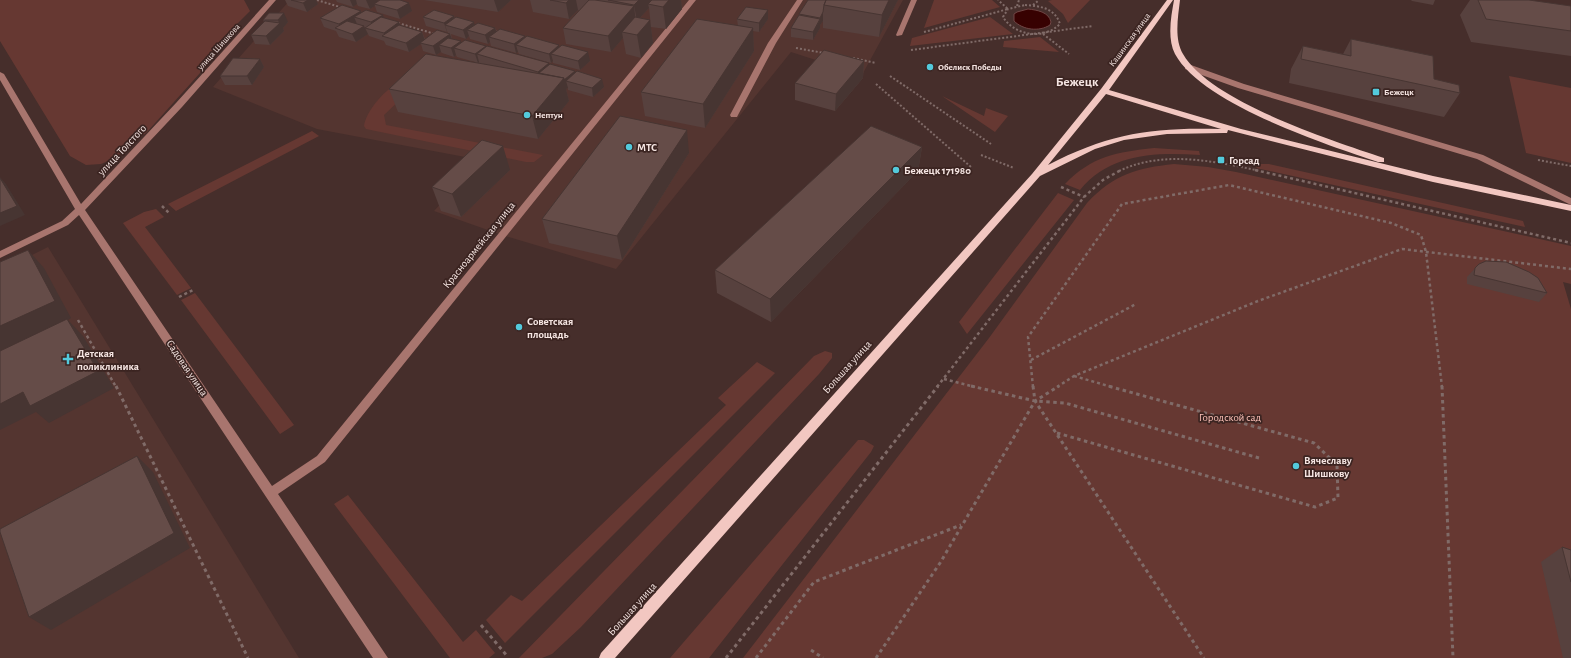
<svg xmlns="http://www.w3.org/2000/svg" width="1571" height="658" font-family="'Alegreya Sans',sans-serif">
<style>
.built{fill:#543530}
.green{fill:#663832}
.water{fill:#370101;stroke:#704544}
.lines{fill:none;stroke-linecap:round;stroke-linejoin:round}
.path-far2{stroke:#806b68;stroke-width:2;stroke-dasharray:2 2;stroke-linecap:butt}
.path-far1{stroke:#806b68;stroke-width:2.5;stroke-dasharray:3 3;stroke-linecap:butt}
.path{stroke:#806b68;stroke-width:3;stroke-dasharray:3.5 3.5;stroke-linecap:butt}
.minor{fill:#a8756e;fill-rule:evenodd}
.major{fill:#f2c7c1;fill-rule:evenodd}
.wall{fill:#57413e}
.shaded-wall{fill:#473532}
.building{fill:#654c48;stroke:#473532}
.poi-dot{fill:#53cadc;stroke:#3b2421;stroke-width:1.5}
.labels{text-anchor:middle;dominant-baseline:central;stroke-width:3.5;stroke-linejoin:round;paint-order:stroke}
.far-street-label{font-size:9px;fill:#f5e5e2;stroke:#3b2421}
.far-poi-label{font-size:9px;font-weight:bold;fill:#f5e5e2;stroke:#3b2421;text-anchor:start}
.poi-label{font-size:11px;font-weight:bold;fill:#f5e5e2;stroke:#3b2421;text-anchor:start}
.street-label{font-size:11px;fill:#f5e5e2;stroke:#3b2421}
.park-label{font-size:11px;fill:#fbc0b7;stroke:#3b2421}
.far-district-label{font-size:13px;font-weight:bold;fill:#f5e5e2;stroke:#3b2421}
</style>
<rect width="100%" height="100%" fill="#462e2b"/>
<path class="built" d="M290,0H903L862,75L791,52L616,269L502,235L434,211L481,160L317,129L213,87Z
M48,247L299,658H0V271Z"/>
<path class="green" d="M0,0H244L250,11L216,45L200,73L147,132L115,158L101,164L86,165L70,156L0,41Z
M934,0H992L1000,7L924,28Z
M1052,0H1090L1068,23L1063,14L1048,1Z
M990,17L1013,34L910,46L912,38Z
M1040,37L1059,52L1003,47L1004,41Z
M426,75L384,115L386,125L543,155L534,162H526L366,129L364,126C366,112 383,91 396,85C405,80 417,78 426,75Z
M1509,76L1571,88V163L1526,153Z
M942,96L984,116L986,108L1008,116L995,132Z
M312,131L319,136L176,211L168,204Z
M1154,148L1199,151L1200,155C1156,152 1110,153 1080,190L1065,184C1092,156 1117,152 1154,148Z
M1174,164L1208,167L1236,172L1571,246V284L1563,282L1571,309V658H743L989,338L1087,203C1114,174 1137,168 1174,164Z
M1260,164H1269L1523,221L1525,227L1256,168Z
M1058,193L1074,200L967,334L959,322Z
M156,209L164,217L145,227L191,288L177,295L123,223L144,212Z
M195,293L294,425L280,434L181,300Z
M825,351L832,353V358L819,374L581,627L552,654L542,658H519L814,356Z
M757,362L775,373L505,643L486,620L511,595L522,601L726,405L718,398Z
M858,440H864L874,446L871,452L709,658H670Z
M348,495L463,642L476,630L495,653L489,658H450L334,504Z"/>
<path class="water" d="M1028,9C1037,10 1049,12 1051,22L1050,25C1039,32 1023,30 1014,21V14L1017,12Z"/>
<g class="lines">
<path class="path-far2" d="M317,0L343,8
M1025,5C1040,6 1055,8 1060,24C1044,40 1015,36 1003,17L1008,9Z
M1033,5L1039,0
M1017,6L1019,0
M398,23L435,34
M924,32L1008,9L998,0
M1043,34L1069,54
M796,48L824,53
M911,50L1093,26
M853,58L876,63
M890,76L991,144
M876,84L971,167
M981,155L1014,168
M1538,160L1571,166
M1119,171C1163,150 1214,161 1260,171"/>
<path class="path-far1" d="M1255,170L1571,243
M1061,187L1084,197
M162,206L170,214
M179,297L193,290
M78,320L116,387
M1031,360L1136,304
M1074,376L1112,387
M944,379L975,387
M937,387L1084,197L1103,180L1121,170
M1033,387L1028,337L1122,204L1229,185L1391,223L1421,235L1426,252L1442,387
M1057,387L1074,376L1258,301L1402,249L1571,269"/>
<path class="path" d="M116,386L248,658
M971,386L1035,401L1065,403L1259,458
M1033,386L1035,401L1204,658
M1442,386L1453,658
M1057,433L1315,507L1338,498L1337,465L1314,443L1108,386
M481,625L508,657
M811,650L823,658
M726,658L938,386
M756,658L814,582L961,525
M876,658L940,563L1035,401L1059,386"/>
<path class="minor" d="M269,0H276L182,107L85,210L272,486L317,456L689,0H696L325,462L278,494L388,658H373L79,215L68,225L0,258V251L62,221L75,209L0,80V72L4,74L81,204L176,103Z
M797,0H803L776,43L738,115L737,117H731L730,115L768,43Z
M911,0H917L902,35L897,36L896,35Z
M1185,65H1191L1244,84L1483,155L1571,198V205L1477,159L1238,88L1185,69Z"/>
<path class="major" d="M1167,0H1173L1109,90L1241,129L1433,176L1571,205V211L1433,182L1228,130L1227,133H1224L1167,134L1124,140L1095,149L1040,176L615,658H599L601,653L1032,174L1101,89ZM1106,94L1221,129C1154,127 1109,133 1048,165Z
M1174,0H1180C1178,17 1174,39 1183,54C1211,102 1331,140 1384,158V162H1378C1325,144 1202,104 1175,54C1167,38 1171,17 1174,0Z"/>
</g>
<path class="wall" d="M285,0H316L318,4L307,12L288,6Z
M336,0H378V1L412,11L400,19L377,12L375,6L370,9L358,6L357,4L353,7L337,2Z
M424,0H511L498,12Z
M530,0H681L682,9L666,29L651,27L649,8L640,18L650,20L653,43L641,58L626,54L623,38L611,52L566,44L563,28L579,10H578L569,19L533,12Z
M808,0H898L879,37L823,28V21L820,25V28L813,40L791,37V28Z
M1411,0H1435L1433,5L1412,1Z
M1470,0H1529L1571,6V56L1471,42L1460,15Z
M361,11L362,13L399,22L401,26L422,32L425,39L448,33L447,31V32L426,26L423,17L454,16L455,18L475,25L495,28L497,31L525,36V38L559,45V47L590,61L580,70L553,63V61L551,63L519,54L518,52L516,53L491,46L490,42L488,44L470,39L469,36L466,39L451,34L452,39L461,41V43L486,46V47L549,65L575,71V73L604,87L593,97L568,90V88L566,89L569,101L538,139L398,112L389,89L475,62L457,57L456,55L454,57L442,53L441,52L436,55L423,51L421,44L409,52L386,45L384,41L369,36L365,28L368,34L356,42L339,37L336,31L324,27L320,18Z
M269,13L288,22L283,28L284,31L270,45L255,44L251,35L264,22L263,20Z
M737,19H768L759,32L753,31L754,51L705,128L645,116L641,92L738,26Z
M1351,39L1434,79L1460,93L1444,117L1289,83L1291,69L1303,46L1343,54Z
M260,59L264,67L252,85H225L220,76Z
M864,61L863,78L835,111L795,100V83Z
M922,147L918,171L771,322L717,293L715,270Z
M689,153L622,260L549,243L542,219Z
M510,170L461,217L441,211L432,187Z
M1479,264L1547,293L1539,302L1467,284V277Z
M1562,547L1571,550V658H1563L1541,562Z"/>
<path class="shaded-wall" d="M308,0H316L318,4L307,12L303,3Z
M350,0H356L357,4L353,7Z
M366,0H378L379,3L374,4L375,6L370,9Z
M494,0H511L498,12Z
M569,0H576L578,10L569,19L566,3Z
M639,0H652L648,4L649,8L637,21L634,5Z
M669,0H681L682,9L666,29L663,7Z
M889,0H898L879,37L882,15Z
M409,3L412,11L400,19L397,10Z
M634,6L636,23L622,32L623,38L611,52L608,36Z
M768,10V19L759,32V23Z
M361,11L364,19L354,17L357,24L342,31L339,24Z
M823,12V21L820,25V28L813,40V32L820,20V18Z
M284,13L288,22L283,28L284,31L270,45L266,36L279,23L278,20Z
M383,15L386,23L374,30L371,22Z
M454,16L457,24L445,25L447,31V32L444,23Z
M650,20L653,43L641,58L637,35Z
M399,22L403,31L386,37L384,33Z
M474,22L476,31L467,30L469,36L466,39L463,30Z
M364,26L368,34L356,42L352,34Z
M495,28L498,36L489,37L490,42L488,44L485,35Z
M753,28L754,51L705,128L703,104Z
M422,32L425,41L420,43L421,44L409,52L406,43Z
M450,34L453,42L439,45L441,52L436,55L433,46Z
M525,36L527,45H516L518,52L516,53L514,44Z
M461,41L463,50L454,48L456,55L454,57L451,48Z
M559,45L561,54H551L553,61L551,63L549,54Z
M486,46L489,55L477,54L479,62L478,63L475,54Z
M588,52L590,61L580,70L578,61Z
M260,59L264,67L252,85L247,76Z
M864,61L863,78L835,111L836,94Z
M549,63L551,72L540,81L538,72Z
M575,71L577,80L566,81L568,88L566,89L569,101L538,139L532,116L564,78Z
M602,79L604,87L593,97L592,88Z
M687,130L689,153L622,260L617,236Z
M503,146L510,170L461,217L452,194Z
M922,147L918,171L771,322L770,299Z
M0,177L6,184L25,215L0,226Z
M28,250L44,268L71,318L68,320L83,336L114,388L49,423L36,412L0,430V326Z
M137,456L153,472L190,548L51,630L29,617Z"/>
<path class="building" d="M291,0H308L303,3Z
M380,0H400L409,3L397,10L374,4Z
M550,0H569L566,3Z
M589,0H595L634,6L608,36L563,28Z
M608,0H639L634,5Z
M652,0H669L663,7L648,4Z
M808,0H826L824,5L823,12L820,18L799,14Z
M826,0H889L882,15L824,5Z
M1478,0H1529L1571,6V31L1486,19Z
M342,5L361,11L339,24L320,18Z
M746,7L768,10L759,23L737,19Z
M366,10L383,15L371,22L354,17Z
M434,10L454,16L444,23L423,17Z
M269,13H284L278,20H263Z
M799,15L820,19L813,32L791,28Z
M381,17L399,22L384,33L365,28Z
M456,17L474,22L463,30L445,25Z
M635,17L650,20L637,35L622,32Z
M697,19L753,28L703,104L641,92Z
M265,21L280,23L266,36L251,35Z
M347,21L364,26L352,34L335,28Z
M478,23L495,28L485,35L467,30Z
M399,25L422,32L406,43L382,36Z
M500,29L525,36L514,44L489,37Z
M437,30L450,34L433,46L420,43Z
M527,36L559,45L549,54L516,45Z
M448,38L461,41L451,48L439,45Z
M1351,39L1433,56L1434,79L1459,85L1460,93L1301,59L1303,46L1351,56Z
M465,40L486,46L475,54L454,48Z
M562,45L588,52L578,61L551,54Z
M487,46L549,63L538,72L477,54Z
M824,50L864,61L836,94L795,83Z
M426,54L564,78L532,116L389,89Z
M233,58L260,59L247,76H220Z
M550,64L575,71L564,80V78L539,73Z
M577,71L602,79L592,88L566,81Z
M620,116L687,130L617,236L542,219Z
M871,126L922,147L770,299L715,270Z
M482,140L503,146L452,194L432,187Z
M0,178L17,206L0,213Z
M28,250L55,301L0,326V262Z
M1486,261L1506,262L1529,272L1538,278L1547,293L1474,275L1475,268L1479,264Z
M67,319L98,371L30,406L23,392L0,404V351Z
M137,456L174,533L29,617L0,532V529Z
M1562,547L1571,550V582Z"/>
<g class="poi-dot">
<circle cx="930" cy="67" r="4"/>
<rect x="1372" y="88" width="8" height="8" rx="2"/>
<circle cx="527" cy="115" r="4"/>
<circle cx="629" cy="147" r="4"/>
<rect x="1217" y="156" width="8" height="8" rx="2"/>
<circle cx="896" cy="170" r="4"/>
<circle cx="519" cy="327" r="4"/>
<path d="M66 353h4v4h4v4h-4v4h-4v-4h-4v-4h4z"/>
<circle cx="1296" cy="466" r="4"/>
</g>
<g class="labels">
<g class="far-street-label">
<text transform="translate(1130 40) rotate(-54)">Кашинская улица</text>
<text transform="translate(219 47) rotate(-48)">улица Шишкова</text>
</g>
<g class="far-poi-label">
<text x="938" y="67">Обелиск Победы</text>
<text x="1384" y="92">Бежецк</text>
<text x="535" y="115">Нептун</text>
</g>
<g class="poi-label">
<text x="637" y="147">МТС</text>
<text x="1229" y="160">Горсад</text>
<text x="904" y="170">Бежецк 171980</text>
<text x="527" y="321">Советская<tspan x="527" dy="13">площадь</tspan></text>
<text x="77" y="353">Детская<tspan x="77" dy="13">поликлиника</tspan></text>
<text x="1304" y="460">Вячеславу<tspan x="1304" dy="13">Шишкову</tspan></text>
</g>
<g class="street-label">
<text transform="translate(122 150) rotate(-47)">улица Толстого</text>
<text transform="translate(479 245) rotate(-51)">Красноармейская улица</text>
<text transform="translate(847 367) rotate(-48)">Большая улица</text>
<text transform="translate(187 368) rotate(56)">Садовая улица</text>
<text transform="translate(632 609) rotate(-48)">Большая улица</text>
</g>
<g class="park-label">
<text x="1230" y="417">Городской сад</text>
</g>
<g class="far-district-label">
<text x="1077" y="82">Бежецк</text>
</g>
</g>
</svg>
